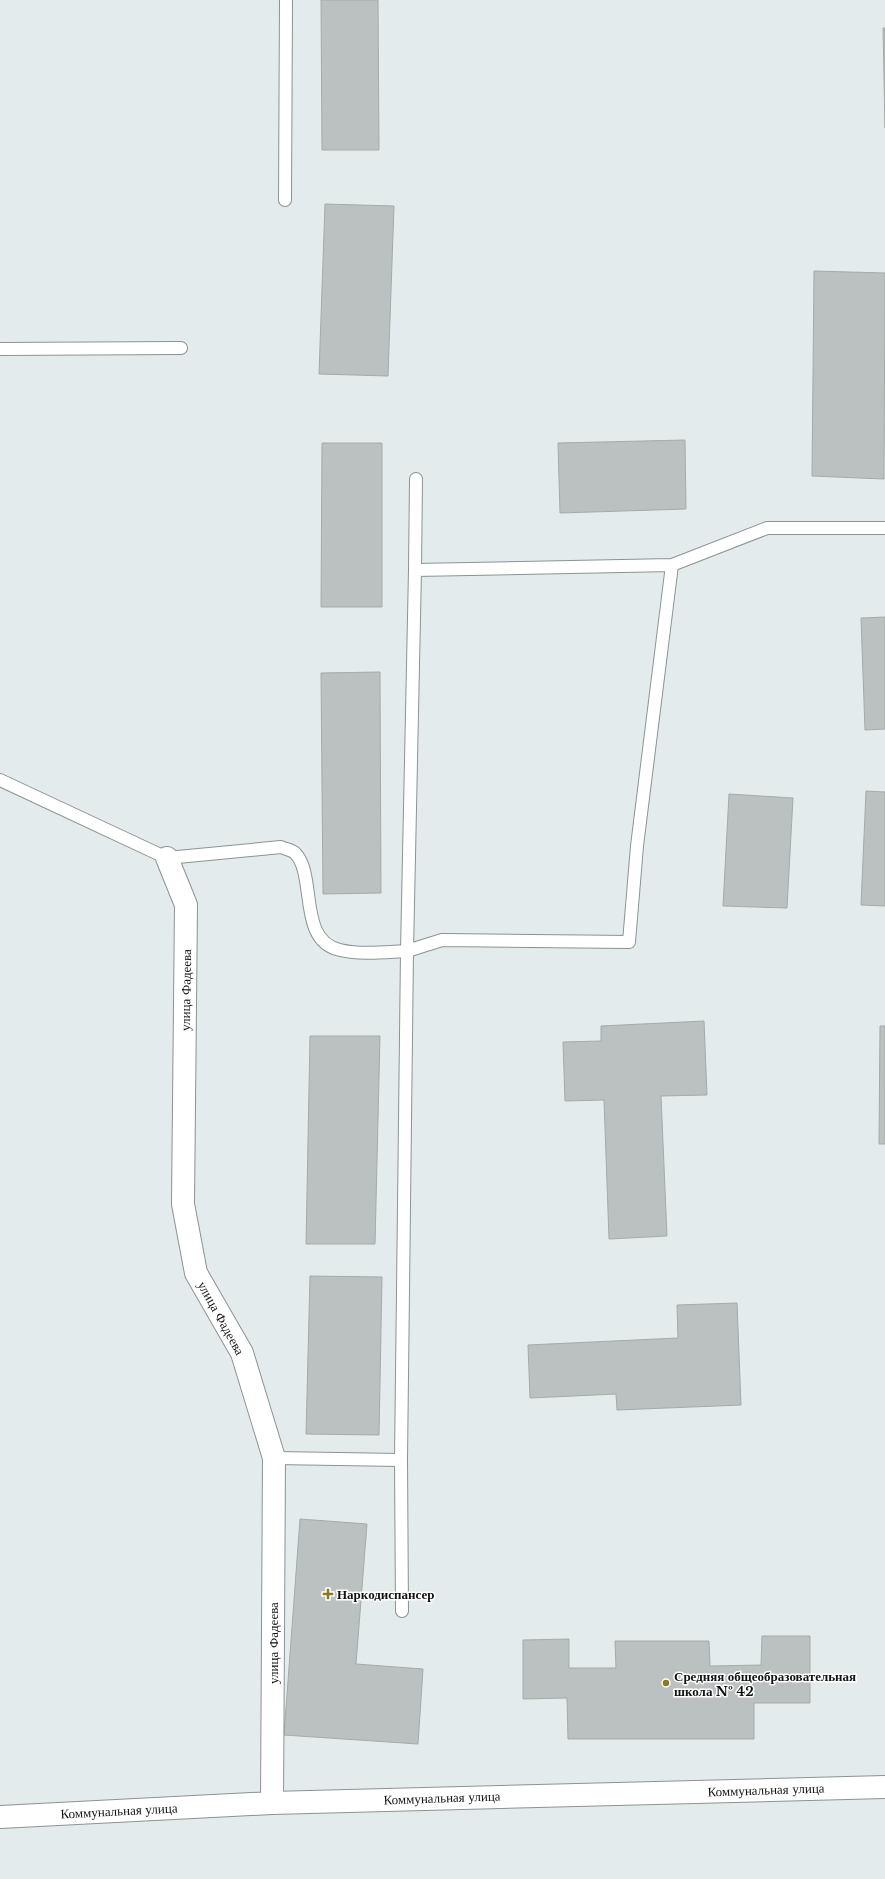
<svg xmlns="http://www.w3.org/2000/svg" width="885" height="1879" font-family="'Libre Baskerville',serif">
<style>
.building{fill:#bac1c0;stroke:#a4aba9}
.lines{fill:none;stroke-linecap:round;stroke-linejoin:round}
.lane-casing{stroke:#8c9394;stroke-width:14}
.street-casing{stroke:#8c9394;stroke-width:24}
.lane{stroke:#fff;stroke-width:12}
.street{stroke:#fff;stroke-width:22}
.poi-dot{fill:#8c791f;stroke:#fff;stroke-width:1.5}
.labels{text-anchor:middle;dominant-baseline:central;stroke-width:3;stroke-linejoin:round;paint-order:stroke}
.street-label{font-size:13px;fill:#0f1112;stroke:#fff}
.poi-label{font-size:13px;font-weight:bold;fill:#0f1112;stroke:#fff;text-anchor:start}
</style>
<rect width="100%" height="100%" fill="#e4ebec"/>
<path class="building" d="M321,0H378L379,150H322Z
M883,28H885V128Z
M325,204L394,206L388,376L319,374Z
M814,271L885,273L884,479L812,476Z
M685,440L686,509L560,513L558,443Z
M322,443H382V607H321Z
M885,617V729L865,730L861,618Z
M380,672L381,893L323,894L321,673Z
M866,791L885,792V906L861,905Z
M729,794L793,798L787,908L723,906Z
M704,1021L707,1095L661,1096L667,1236L609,1239L604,1100L565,1101L563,1042L601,1041V1026Z
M880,1026H885V1144H879Z
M310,1036H380L375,1244H306Z
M310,1276L382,1277L379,1435L306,1434Z
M737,1303L741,1405L617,1410L616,1394L530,1398L528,1345L678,1338L677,1305Z
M300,1519L367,1524L356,1664L423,1669L418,1744L284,1735Z
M762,1636H810V1703H754V1739H568L567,1698L523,1699V1640L569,1639V1668H616L615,1641H709L710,1666L761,1665Z"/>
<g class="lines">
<defs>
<path id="lane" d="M285,200L286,0
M0,349L181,348
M416,479L415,570L672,565
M415,570L407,951L442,940L629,942L637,846L672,565L767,528H885
M0,780L167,858L281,847C285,849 292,850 295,853C317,875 297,941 340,950C362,955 385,952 407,951L401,1460L274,1458
M401,1460L402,1611"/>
<path id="street" d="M167,858L186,905L183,1204L196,1273L242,1353L274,1458L272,1803
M0,1817L272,1803L885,1787"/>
</defs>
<use href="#lane" class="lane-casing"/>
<use href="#street" class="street-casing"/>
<use href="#lane" class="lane"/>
<use href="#street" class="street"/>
</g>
<g class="poi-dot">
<path d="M326 1588h4v4h4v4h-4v4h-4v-4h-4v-4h4z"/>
<circle cx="666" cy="1683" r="4"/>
</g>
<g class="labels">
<g class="street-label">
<text transform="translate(186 990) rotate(-89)">улица Фадеева</text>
<text transform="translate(221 1318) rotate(61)">улица Фадеева</text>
<text transform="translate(273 1643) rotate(-90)">улица Фадеева</text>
<text transform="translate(766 1790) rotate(-2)">Коммунальная улица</text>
<text transform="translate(442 1798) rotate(-2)">Коммунальная улица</text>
<text transform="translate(119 1811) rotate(-3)">Коммунальная улица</text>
</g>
<g class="poi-label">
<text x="337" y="1594">Наркодиспансер</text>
<text x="674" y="1676">Средняя общеобразовательная<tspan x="674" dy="15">школа № 42</tspan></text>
</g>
</g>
</svg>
